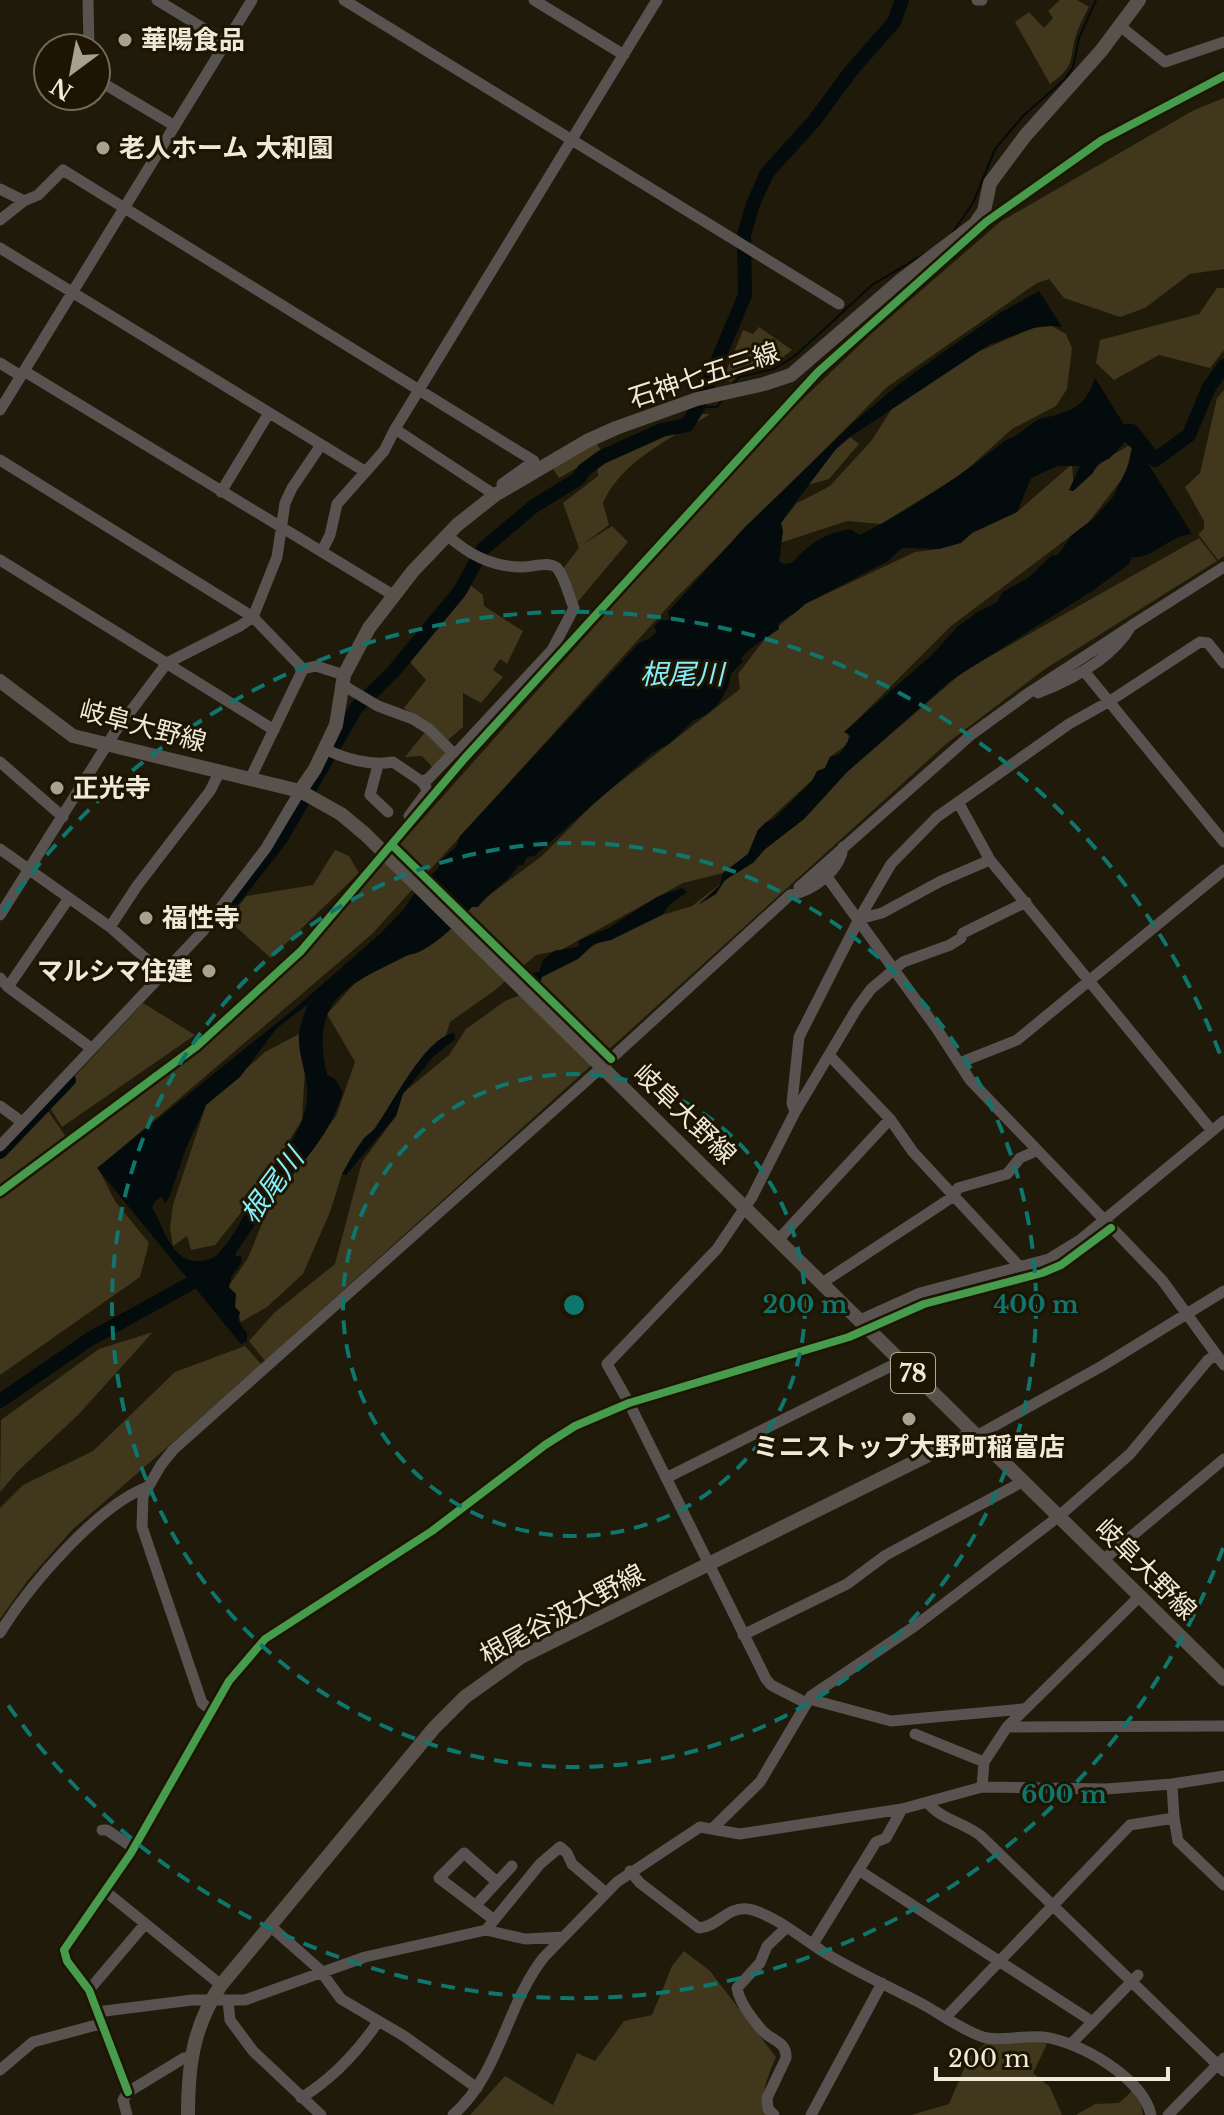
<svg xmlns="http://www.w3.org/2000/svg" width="1224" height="2115" font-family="'Libre Baskerville','Noto Sans JP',serif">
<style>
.green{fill:#40371d}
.water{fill:#030b0d;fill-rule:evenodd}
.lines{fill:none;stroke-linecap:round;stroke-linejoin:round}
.stream{stroke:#030b0d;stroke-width:2}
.river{stroke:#030b0d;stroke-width:14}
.minor{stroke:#585250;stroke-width:11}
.major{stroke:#59514c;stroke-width:14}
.cycleway-casing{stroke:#1d1501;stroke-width:13}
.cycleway{stroke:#469c4c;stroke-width:8}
.ring{fill:none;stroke:#0f766e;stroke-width:4;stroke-dasharray:14 10}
.poi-dot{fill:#a7a190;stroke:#1d1501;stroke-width:3}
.labels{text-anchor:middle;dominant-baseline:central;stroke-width:6;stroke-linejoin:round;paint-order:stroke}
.shield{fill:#1d1501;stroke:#b1a998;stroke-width:2}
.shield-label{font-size:24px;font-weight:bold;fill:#f0e9d8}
.poi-label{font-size:26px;font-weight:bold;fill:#f0e9d8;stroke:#1d1501;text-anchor:start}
.street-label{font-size:26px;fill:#f0e9d8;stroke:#1d1501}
.water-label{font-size:28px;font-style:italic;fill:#85eefe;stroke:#1d1501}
.centre{fill:#0f766e;stroke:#1d1501;stroke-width:4}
.ring-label{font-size:24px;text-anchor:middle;font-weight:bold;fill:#0f766e;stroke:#1d1501;stroke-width:6;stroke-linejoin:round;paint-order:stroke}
</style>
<rect width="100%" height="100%" fill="#1f1a09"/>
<path class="green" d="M1060,0H1077L1089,7C1085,14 1081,22 1078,30C1067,58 1079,64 1050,84L1015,22L1029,12L1044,28L1053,18L1048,11Z
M1224,98V269L1190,274L1145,308L1120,317L1064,298L1049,279L1037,283L887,387L674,600L372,934L98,1168L115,1201L149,1243L140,1277L0,1375V1157L48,1111L71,1144L199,1049L248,1007L310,945L709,498L787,414L872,333L1000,222L1194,110Z
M1217,288H1224V350L1210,368L1159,355L1114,380L1096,363L1100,340L1199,314Z
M1052,326L1066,334L1072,348L1067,389L1056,406L1012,429L962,474L881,524L847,521L780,543L781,523L797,503L830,486L872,440L893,407L975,353L1033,328Z
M759,327L792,350L773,365L740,372L731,382L723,379L743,330L753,334Z
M1224,390V556L1218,560L1198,534L1204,529V521L1185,487L1200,473L1217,398Z
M695,414H710C671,439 622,460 603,503L609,525L582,545L612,526L628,542L576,604L562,570L579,548L563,503L598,476L597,464Z
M850,437L859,444L829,479L808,485L836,449Z
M594,440L603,453L559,478L551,466Z
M1128,446L1132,448L1125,475L1088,523L951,626L849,728L848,744L830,757L825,768L758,830L748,854L723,873L683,883L561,950L536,955L494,991L450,1022L446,1035L403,1093L449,1055L466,1029L505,1001L533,990L541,977L603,940L662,915L692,906L804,819L847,772L964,671L1199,538L1217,561L1045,669L946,744L265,1361L249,1341L274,1313L335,1264L362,1162L396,1116L342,1174L330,1212L303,1274L267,1307L241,1322L228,1287L248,1258L270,1204L336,1116L355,1062L327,1014L355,983L484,899L542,856L598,799L740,689L738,674L767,636L805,604L915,552L939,549L1017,512L1072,464L1074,490L1104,460Z
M470,585L483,595L484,606L523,631L507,664L500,659L493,670L503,677L481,703L463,693V727L442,745L448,754L433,768L422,756L405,757L429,727L404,708L426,680L410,662Z
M335,850L349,856L359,873L271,958L227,919L247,896L313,885Z
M143,1003L195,1035L62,1127L48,1105Z
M299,1034L305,1070L302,1120L256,1194L215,1245L191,1250L187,1236L173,1246L170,1227L173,1205L206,1105L265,1052Z
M153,1332L78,1415L18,1471L0,1492L1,1420L99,1349Z
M245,1346L262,1365L73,1529L28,1580L0,1619V1508L23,1485L93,1451L175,1372Z
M684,1951L710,1971L776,2057C769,2074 758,2097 767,2115H470L505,2076L553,2105L577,2053L595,2061L624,2021L652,2015L672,1966Z
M1028,2037L1047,2044L1033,2073L1050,2087L1062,2115H911L949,2104L969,2057L989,2041Z
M1132,2091L1141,2104L1143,2115H1076L1095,2104L1119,2103Z"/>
<path class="water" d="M1039,291L1062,327C1036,321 1015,337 990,344L850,437L836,449L786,515L781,523L783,531L779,562L784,564L792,563C810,543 824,534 850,529L860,535C912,509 960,476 1006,440C1020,436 1025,427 1037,420C1043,417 1050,417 1056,415C1079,408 1087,401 1095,378L1192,534C1169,535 1154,559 1132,557L1129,564L1092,591L950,681L847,772L804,819L766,848L753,863L725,880L716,894L698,905L720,885L723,873L748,854L758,830L765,823L774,819L812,781L817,771L825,768L830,757L840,754L851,736L844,732L933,654L957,627L979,611L996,603L1003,592L1028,578L1052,555L1057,556L1072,535L1093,519L1113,497L1129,464L1132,448L1125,442L1110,458L1097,465L1093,473L1073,491L1069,490L1080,466H1057L1031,478L1017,512L973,532L961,543L939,549L902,548L888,561L805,604C796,614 786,617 778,624L779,629L750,649L741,658L743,661L731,674L728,687L719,703L706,715L694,720L670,743L652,753L534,856L527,857L523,865H518C513,878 488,893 478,907H472C457,924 441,940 421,951C416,954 409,954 404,957C344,987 310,1000 327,1075L335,1079L343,1092C327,1145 294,1168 264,1211C254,1225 246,1239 236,1252L235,1256H241L242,1262L231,1277L229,1287L236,1294L235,1307L240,1312L238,1321L247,1333V1341L241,1344L97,1168L293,1010L380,934L404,909L423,881L438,869L440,861L456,847L460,836L639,643L649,639L657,632L654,627L661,619L665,621L670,619L668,612L745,527L854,422L899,384L952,346L1000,313ZM308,1004C305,1013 300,1024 299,1033C297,1056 310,1078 307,1100C303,1136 275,1161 257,1191C245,1213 236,1235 218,1254C212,1260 198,1263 189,1260C169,1254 162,1223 152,1208L155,1201L162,1197L165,1203L169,1198L186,1148L206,1105L240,1077L277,1028Z
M682,888L687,892L670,904L662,915L611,940L594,944L578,959L542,977L540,984L533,990L530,989L533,973L539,972L543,960L554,951L578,947L579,940L609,928L657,897Z
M454,1033L455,1039L433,1057L403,1094L396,1116L346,1175L342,1174C348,1163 354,1152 362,1141C365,1136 371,1133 375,1128C393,1104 424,1038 454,1033Z"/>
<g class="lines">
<path class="stream" d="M953,232L973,203L995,149L1023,116L1065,79L1073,67L1079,38L1096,0
M733,385L739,377L774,369L795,356L872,285L926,253
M698,407H717L722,400"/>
<path class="river" d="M1111,431H1132L1155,460L1189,435L1208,389L1224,366
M221,915L280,840L356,708L393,672L460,591L483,549L534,506L578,479L584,470L602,457L662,430L687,425L698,407L745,295L744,235L753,204L767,173L814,121L851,71L894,22L902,0
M0,1152L69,1080
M0,1401L90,1339L204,1276"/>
<path class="minor" d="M88,0L89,48
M157,0L226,42
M344,0L839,304
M534,0L624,55
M977,0H982
M1120,26L1165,62L1224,42
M96,79L175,126
M0,189L24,201L38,195L63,170L534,461L502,484
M0,220L24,201
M0,248L366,472
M0,363L21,376
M24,371L393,595
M0,410L252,0
M395,429L495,495
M0,460L253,617L303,669
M221,492L269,413
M323,549L330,535L337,504L384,451L395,429L657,0
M0,560L274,730
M303,669L316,666L344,675
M1084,671L1224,842
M341,684L378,706L413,719L429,729L453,753L458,751L552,650L574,608C569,597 565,577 557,568C549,560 530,568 520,567C490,566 468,554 447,535
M1038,693C1071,680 1113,658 1131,626L1224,567
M325,749C345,759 371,766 393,762L421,781L428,779L453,753
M0,762L63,817
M378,765L370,795L388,812
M251,777L303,669
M958,802L990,860L1212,1131
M409,816L426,793V787L421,781
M0,849L110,927L161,972
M827,877L937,1029L970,1080L1162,1280L1224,1365
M799,887L972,734L1030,692L1131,626
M0,915L115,732L167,663L240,626L253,617L277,557L285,503L292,488L321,445
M859,919L882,913L941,881L990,860
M110,927L137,886L210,791L220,771
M0,978L8,987L91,1048
M8,987L69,898
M829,1055L890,1119L913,1152L1020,1267
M959,1063L1017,1040L1224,870
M0,1106L22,1122
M795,1112L792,1103L799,1037L859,919L891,864L937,817L1069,724L1110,701L1200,642L1208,643L1224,663
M0,1146L203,931L266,848L300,791
M0,1192L197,1046L301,951L464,759L818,372L986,222L1102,140L1224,76
M778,1240L890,1119
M822,1283L954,1196L958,1188L1007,1174L1020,1158L1036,1151
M860,1320L920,1293L1049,1259L1080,1240L1224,1121
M973,1433L980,1434L1102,1366L1224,1291
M666,1478L901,1361
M1103,1560L1224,1459
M0,1633C28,1587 96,1507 147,1487
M743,1635L847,1584L886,1555L1022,1482
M809,1699L891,1721L1023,1709
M806,1703L771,1685L766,1679L629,1403L607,1364L717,1249L752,1197L795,1112L857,1008L871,989L903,962L950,945L961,938L963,933L1026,902
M212,1711L202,1703L142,1527L143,1496L161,1465L173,1450L602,1067L790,895C813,891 840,871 843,847
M1007,1727L1224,1726
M915,1734L984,1762
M1172,1784L1174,1818L1178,1841L1224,1885
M982,1787L984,1762L1007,1727L1140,1596
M928,1803C940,1819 965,1823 981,1836L1224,2071
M713,1828L760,1782L811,1696L915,1626L1058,1517L1130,1454L1208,1360L1216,1355
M102,1830H107L132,1847
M630,1871L640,1883L699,1928C718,1927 727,1906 748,1909C771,1913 802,1938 822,1951C854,1971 890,1987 924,2005C942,2015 962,2030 983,2037C997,2042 1025,2035 1043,2037C1079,2041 1143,2078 1151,2115
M860,1871L1093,2022
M105,1891L221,1985
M476,1905L512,1866
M493,1919L439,1878L464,1853L497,1882
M269,1925L319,1969L341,1999L404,2036L477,2088
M486,1930L540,1864L560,1847L567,1853L572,1864L606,1893
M813,1944L876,1842L886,1838L902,1809
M89,1990L145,1924
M228,2001L230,2020L253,2051L321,2115
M97,2012L192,2000H245L365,1957L486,1930L525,1939L563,1937
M946,2017L1130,1825L1174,1818
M1072,2043L1138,1975
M0,2070L33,2042L100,2024
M128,2092L89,1990L67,1961L64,1950L131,1853L229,1681L265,1639L432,1531L545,1445L575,1426L629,1403L849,1337L924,1304L1042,1273L1061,1265L1111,1228
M301,2098C332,2079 358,2051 378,2022
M127,2115L123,2100L128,2092L184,2058L191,2057
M453,2115C500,2074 506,2005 544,1957L617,1882L700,1827L740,1834L902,1809L982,1787L1106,1789L1172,1784L1224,1776
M774,2115L768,2109L767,2098L786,2058C787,2040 770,2041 761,2029C752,2018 740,2004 737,1988L760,1963L767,1946L786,1928
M811,2115L882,1983
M1168,2115L1224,2058"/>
<path class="major" d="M0,681L73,736L300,791L341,814L365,834L1224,1679
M300,791L315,769L336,725L344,675L369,628L413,571L457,525L495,495L587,441L616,428L697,399L764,384L791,375L901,280L975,224L984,211L990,183L1025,136L1101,51L1139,0
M188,2115C188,2066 193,2026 221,1985L434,1728L465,1697L521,1657L973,1433"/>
<defs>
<path id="cycleway" d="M393,846L611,1059
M0,1192L197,1046L301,951L464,759L818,372L986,222L1102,140L1224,76
M128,2092L89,1990L67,1961L64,1950L131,1853L229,1681L265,1639L432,1531L545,1445L575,1426L629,1403L849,1337L924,1304L1042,1273L1061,1265L1111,1228"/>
</defs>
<use href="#cycleway" class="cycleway-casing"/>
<use href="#cycleway" class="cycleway"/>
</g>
<g class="ring">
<circle cx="574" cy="1305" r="231"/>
<circle cx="574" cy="1305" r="462"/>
<path d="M1223 1548A693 693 0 0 1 3 1698M3 912A693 693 0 0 1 1223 1062"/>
</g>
<g class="poi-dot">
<circle cx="125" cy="40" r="8"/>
<circle cx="103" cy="148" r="8"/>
<circle cx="57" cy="788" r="8"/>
<circle cx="146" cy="918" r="8"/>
<circle cx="209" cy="971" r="8"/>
<circle cx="909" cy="1419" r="8"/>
</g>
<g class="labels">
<rect class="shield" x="891" y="1353" width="44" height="40" rx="6"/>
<g class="shield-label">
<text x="913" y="1373">78</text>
</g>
<g class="poi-label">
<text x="141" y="40">華陽食品</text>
<text x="119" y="148">老人ホーム 大和園</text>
<text x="73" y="788">正光寺</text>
<text x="162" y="918">福性寺</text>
<text x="193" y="971" text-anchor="end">マルシマ住建</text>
<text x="909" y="1447" text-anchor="middle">ミニストップ大野町稲富店</text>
</g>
<g class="street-label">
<text transform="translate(704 375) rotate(-18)">石神七五三線</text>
<text transform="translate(143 726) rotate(15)">岐阜大野線</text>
<text transform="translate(685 1114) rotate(44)">岐阜大野線</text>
<text transform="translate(1146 1569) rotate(45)">岐阜大野線</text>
<text transform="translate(562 1614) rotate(-28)">根尾谷汲大野線</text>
</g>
<g class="water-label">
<text x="682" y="674">根尾川</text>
<text transform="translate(272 1186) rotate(-53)">根尾川</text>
</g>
</g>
<circle cx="574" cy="1305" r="12" class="centre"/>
<g class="ring-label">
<text x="805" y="1313">200 m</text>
<text x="1036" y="1313">400 m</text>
<text x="1064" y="1803">600 m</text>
</g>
<g transform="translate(72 72) rotate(212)"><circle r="38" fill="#1d1501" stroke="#716a57" stroke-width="2"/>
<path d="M0-6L14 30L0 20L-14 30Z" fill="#a7a190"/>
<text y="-12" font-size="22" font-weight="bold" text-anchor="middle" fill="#f0e9d8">N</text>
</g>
<path d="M936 2067v12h232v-12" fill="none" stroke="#f0e9d8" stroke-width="4"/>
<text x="948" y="2067" font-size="24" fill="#f0e9d8" stroke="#1d1501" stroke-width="6" paint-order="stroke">200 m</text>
</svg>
